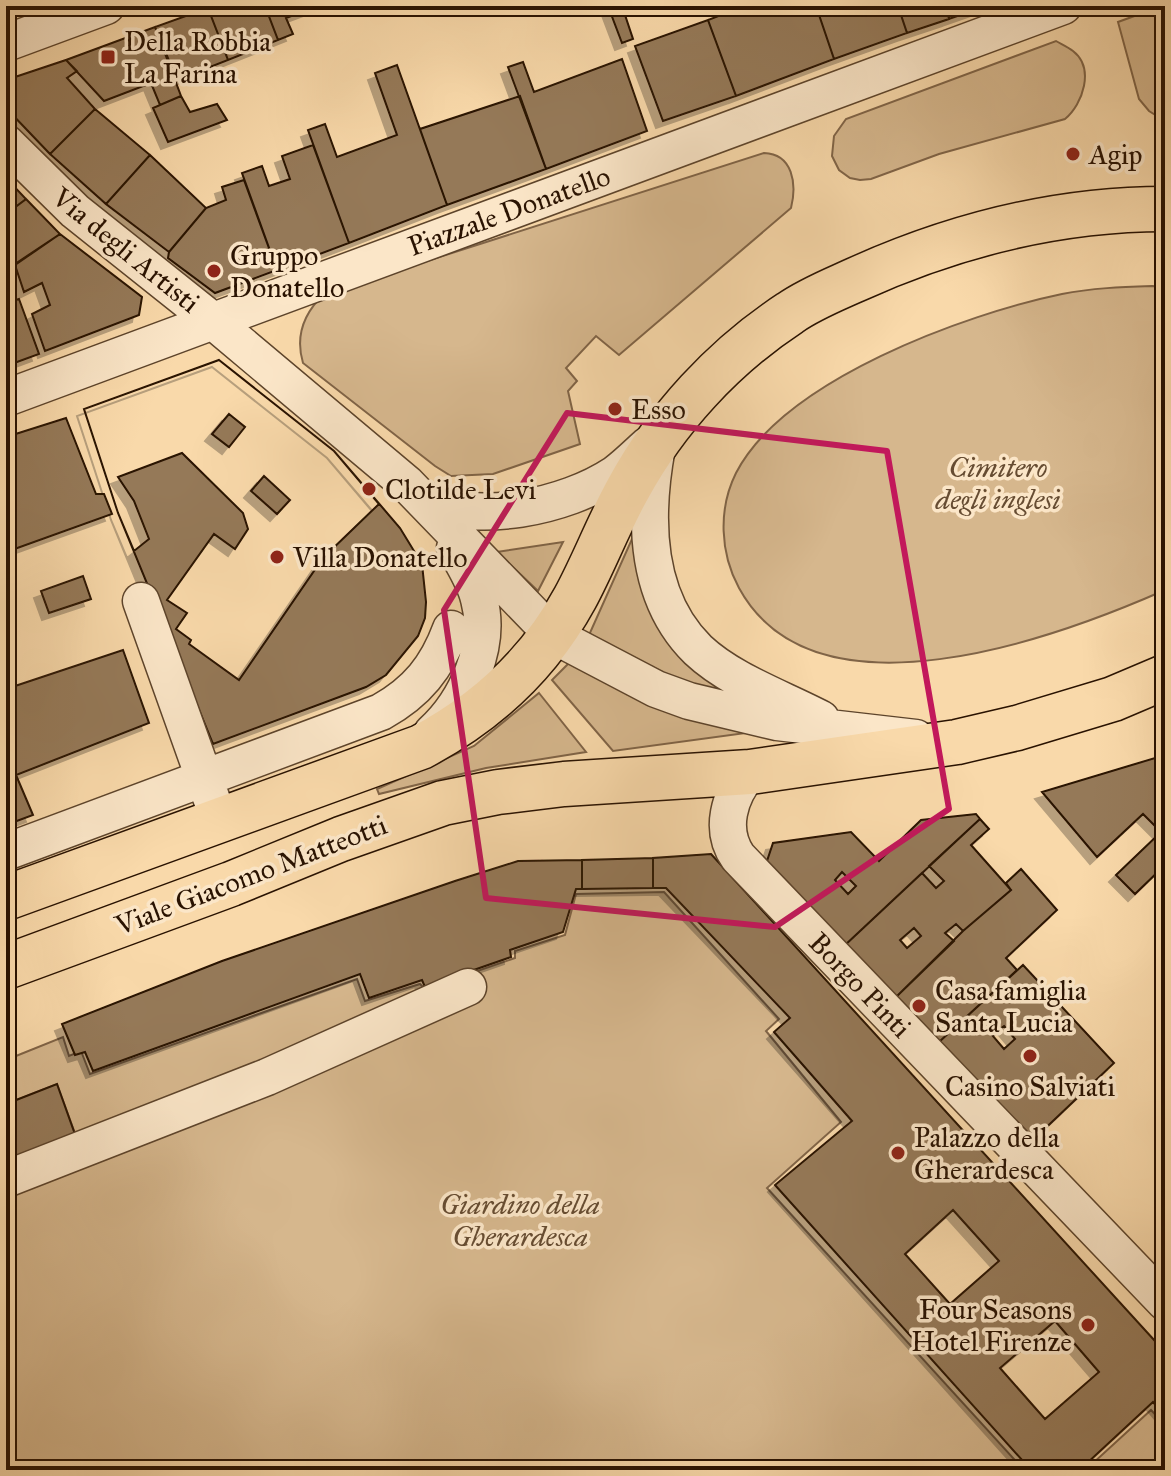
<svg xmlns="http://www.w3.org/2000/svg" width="1171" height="1476" font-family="'IM FELL Great Primer',serif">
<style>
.green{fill:#d6b78d;stroke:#806447;stroke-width:2}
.building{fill:#957959;stroke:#291201;stroke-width:2;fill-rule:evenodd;filter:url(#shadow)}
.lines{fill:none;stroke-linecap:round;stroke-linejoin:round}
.minor-casing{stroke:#5d442b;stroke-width:39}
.major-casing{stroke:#291201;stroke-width:47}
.minor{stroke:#fbe6c8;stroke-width:36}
.major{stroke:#f9d9aa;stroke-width:44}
.marked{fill:none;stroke:#c2185b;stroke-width:6;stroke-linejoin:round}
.poi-dot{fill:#8f2418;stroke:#fbe6c8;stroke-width:3}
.labels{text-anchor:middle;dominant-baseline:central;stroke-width:7;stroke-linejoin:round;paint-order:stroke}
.poi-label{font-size:28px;fill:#291201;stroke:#fbe6c8;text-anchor:start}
.street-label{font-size:28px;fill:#291201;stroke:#fbe6c8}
.park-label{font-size:28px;font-style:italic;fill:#664c32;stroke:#fbe6c8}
</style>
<defs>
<filter id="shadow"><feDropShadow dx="-7" dy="7" stdDeviation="0" flood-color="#0004"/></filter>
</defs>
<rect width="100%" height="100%" fill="#f9d9aa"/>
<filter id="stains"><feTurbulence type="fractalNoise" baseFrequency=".0025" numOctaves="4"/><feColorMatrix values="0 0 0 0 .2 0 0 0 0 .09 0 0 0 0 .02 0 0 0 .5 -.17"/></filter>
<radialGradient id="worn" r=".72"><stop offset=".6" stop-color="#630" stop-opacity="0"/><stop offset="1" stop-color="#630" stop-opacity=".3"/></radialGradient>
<path class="green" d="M1162,6H1165V121L1149,111L1139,99L1118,22Z
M1056,41C1061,44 1068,47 1073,51C1095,68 1083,104 1065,119L939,154L871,179L860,180L850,178L839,170L832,156L834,136L846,119Z
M764,153C793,154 797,184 791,208L619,355L596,336L566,368L577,381L568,391L580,444L493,474L451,476L435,466L303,363C295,336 304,313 324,294Z
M1152,286L1165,287V590C1056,638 815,727 739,588C720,553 718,509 736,473C784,380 965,314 1062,294C1092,288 1122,287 1152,286Z
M636,530L648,596L780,704L682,682L589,635Z
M563,542L538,591L497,552Z
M571,661L775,729L613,751L552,680Z
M539,693L586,752L486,768L379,794L377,789L474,746Z
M664,892L779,1019L766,1031L841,1122L767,1188L1024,1470H6V1167L77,1139L57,1084L6,1104V1060L63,1037L69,1056L81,1051L90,1074L357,979L365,1001L420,984L425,989L515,958V951L565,935L576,894Z
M1151,1410L1165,1425V1470H1097L1092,1464Z"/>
<path class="building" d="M214,6H265L278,40L228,60L208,8Z
M265,6H318L286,18L293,34L278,40Z
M608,6H622L633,39L622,43Z
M732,6H816L834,59L736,96L708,20L734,10Z
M816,6H898L907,33L834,59Z
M898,6H946L949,19L907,33Z
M946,6H986L949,19Z
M208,8L228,60L177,80L155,27Z
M708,20L736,96L663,121L635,46Z
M155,27L181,96L160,105L151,83L104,101L66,60Z
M622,59L647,131L546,169L508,67L523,62L534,92Z
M66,60L77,71L67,78L95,109L50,154L6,108V80Z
M397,65L447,205L349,243L308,130L325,124L337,157L397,135L375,73Z
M181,96L190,112L217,104L227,120L168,142L153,108Z
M520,96L546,169L447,205L420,129Z
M95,109L150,155L106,204L50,154Z
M313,145L349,243L277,270L242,173L262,166L269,186L290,179L282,156Z
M150,155L206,208L169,252L106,204Z
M6,178L26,199L6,214Z
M244,180L277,270L215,293L168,258L169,252L206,208L226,200L222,187Z
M26,199L60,234L6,270V214Z
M60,234L142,297L139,315L45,351L32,314L50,305L42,283L24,292L15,265Z
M19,299L39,354L6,366V303Z
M219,360L334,451L379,504L323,558L239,680L189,644L191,640L176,629L187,613L167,600L214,534L235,549L248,529L243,513L182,453L118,477L134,501L149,539L134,551L118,513L84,409ZM229,414L245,427L229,447L212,434ZM264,476L290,500L277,514L251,491Z
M219,360L334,451L400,528L422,564L426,602L425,618L418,636L386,675L366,687L213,744L118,513L84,409Z
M66,418L96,494H104L112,514L9,551L6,545V437Z
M83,576L91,599L49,613L41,591Z
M123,650L149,723L16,775L33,815L6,825V689Z
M1165,755V865L1135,894L1116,875L1161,832L1143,814L1097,857L1042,792Z
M976,814L980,819L844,946L766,864L773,843L851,832L879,861L921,820ZM842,872L856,886L848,894L835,880Z
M980,819L989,829L971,845L1011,890L963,931L956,924L945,933L954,941L896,997L844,946L922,873L936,888L944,881L929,866ZM914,928L921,936L907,948L900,940Z
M711,854L1165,1352V1416L1153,1402L1086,1464L1091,1470H1031L775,1185L852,1121L774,1032L790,1018L666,888H653V858ZM953,1210L999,1261L950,1304L905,1254ZM1055,1321L1099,1372L1045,1419L1000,1368Z
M653,858V888L582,889V860Z
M582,860V889H576L563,932L510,950L511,957L425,987L422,980L369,998L360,974L93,1071L85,1052L75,1055L62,1024L222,961L455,881L518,861Z
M1021,869L1057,910L1006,958L1017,970L939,1042L896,997L963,931L1011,890L1006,883Z
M1023,965L1114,1063L1034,1139L939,1042ZM1004,1026L1015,1039L1004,1049L992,1035Z
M57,1084L77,1140L6,1167V1104Z"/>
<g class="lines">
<defs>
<path id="minor" d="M6,43L106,6
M6,143L75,211L213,321L407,484L553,635L656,689L689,701L777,722L916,738
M6,398L1063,6
M657,447C644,517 644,597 698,650C731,681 781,698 821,719
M423,499C477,525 565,507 615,474C626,466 637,455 648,445
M141,601L212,800
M432,733C466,702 492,646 479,599C475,581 464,565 455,548
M750,772C729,795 719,830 738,857L1165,1302
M6,852L381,712C417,692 437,667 451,629
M6,1179L267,1077L468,987"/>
<path id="major" d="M6,898L421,747C487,712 539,664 575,598C594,563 608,525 628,489C666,419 723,357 790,313C810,299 833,290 855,280C952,236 1058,209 1165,209
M6,967L231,884L341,839L443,803L498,792L564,784L750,772L957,742L1017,728L1113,699L1165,677"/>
</defs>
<use href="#minor" class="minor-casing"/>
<use href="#major" class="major-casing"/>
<use href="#minor" class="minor"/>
<use href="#major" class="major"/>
</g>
<path class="marked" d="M567,413L887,451L949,809L775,927L486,898L444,610Z"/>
<g class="poi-dot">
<rect x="100" y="49" width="16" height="16" rx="4"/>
<circle cx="1073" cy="154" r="8"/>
<circle cx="214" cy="271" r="8"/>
<circle cx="615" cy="409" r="8"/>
<circle cx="369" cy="489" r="8"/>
<circle cx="277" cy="557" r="8"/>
<circle cx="919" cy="1006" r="8"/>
<circle cx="1030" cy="1056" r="8"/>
<circle cx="898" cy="1153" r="8"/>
<circle cx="1088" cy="1325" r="8"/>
</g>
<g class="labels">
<g class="poi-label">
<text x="124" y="41">Della Robbia<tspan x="124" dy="32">La Farina</tspan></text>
<text x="1089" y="154">Agip</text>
<text x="230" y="255">Gruppo<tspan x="230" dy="32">Donatello</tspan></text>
<text x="631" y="409">Esso</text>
<text x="385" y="489">Clotilde Levi</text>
<text x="293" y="557">Villa Donatello</text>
<text x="935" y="990">Casa famiglia<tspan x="935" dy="32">Santa Lucia</tspan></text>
<text x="1030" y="1086" text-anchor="middle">Casino Salviati</text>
<text x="914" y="1137">Palazzo della<tspan x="914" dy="32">Gherardesca</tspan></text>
<text x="1072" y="1309" text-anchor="end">Four Seasons<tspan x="1072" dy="32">Hotel Firenze</tspan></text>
</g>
<g class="street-label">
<text transform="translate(509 211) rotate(-20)">Piazzale Donatello</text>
<text transform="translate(126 250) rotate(39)">Via degli Artisti</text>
<text transform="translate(251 875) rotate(-21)">Viale Giacomo Matteotti</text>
<text transform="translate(860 985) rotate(46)">Borgo Pinti</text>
</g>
<g class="park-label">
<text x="998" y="467">Cimitero<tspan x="998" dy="32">degli inglesi</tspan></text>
<text x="520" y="1204">Giardino della<tspan x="520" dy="32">Gherardesca</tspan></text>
</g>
</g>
<rect width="1171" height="1476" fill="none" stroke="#f9d9aa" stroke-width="32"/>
<rect x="8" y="8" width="1155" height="1460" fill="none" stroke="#291201" stroke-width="4"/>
<rect x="16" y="16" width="1139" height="1444" fill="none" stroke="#291201" stroke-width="2"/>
<rect width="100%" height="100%" filter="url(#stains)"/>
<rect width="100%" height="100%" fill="url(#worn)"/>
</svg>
